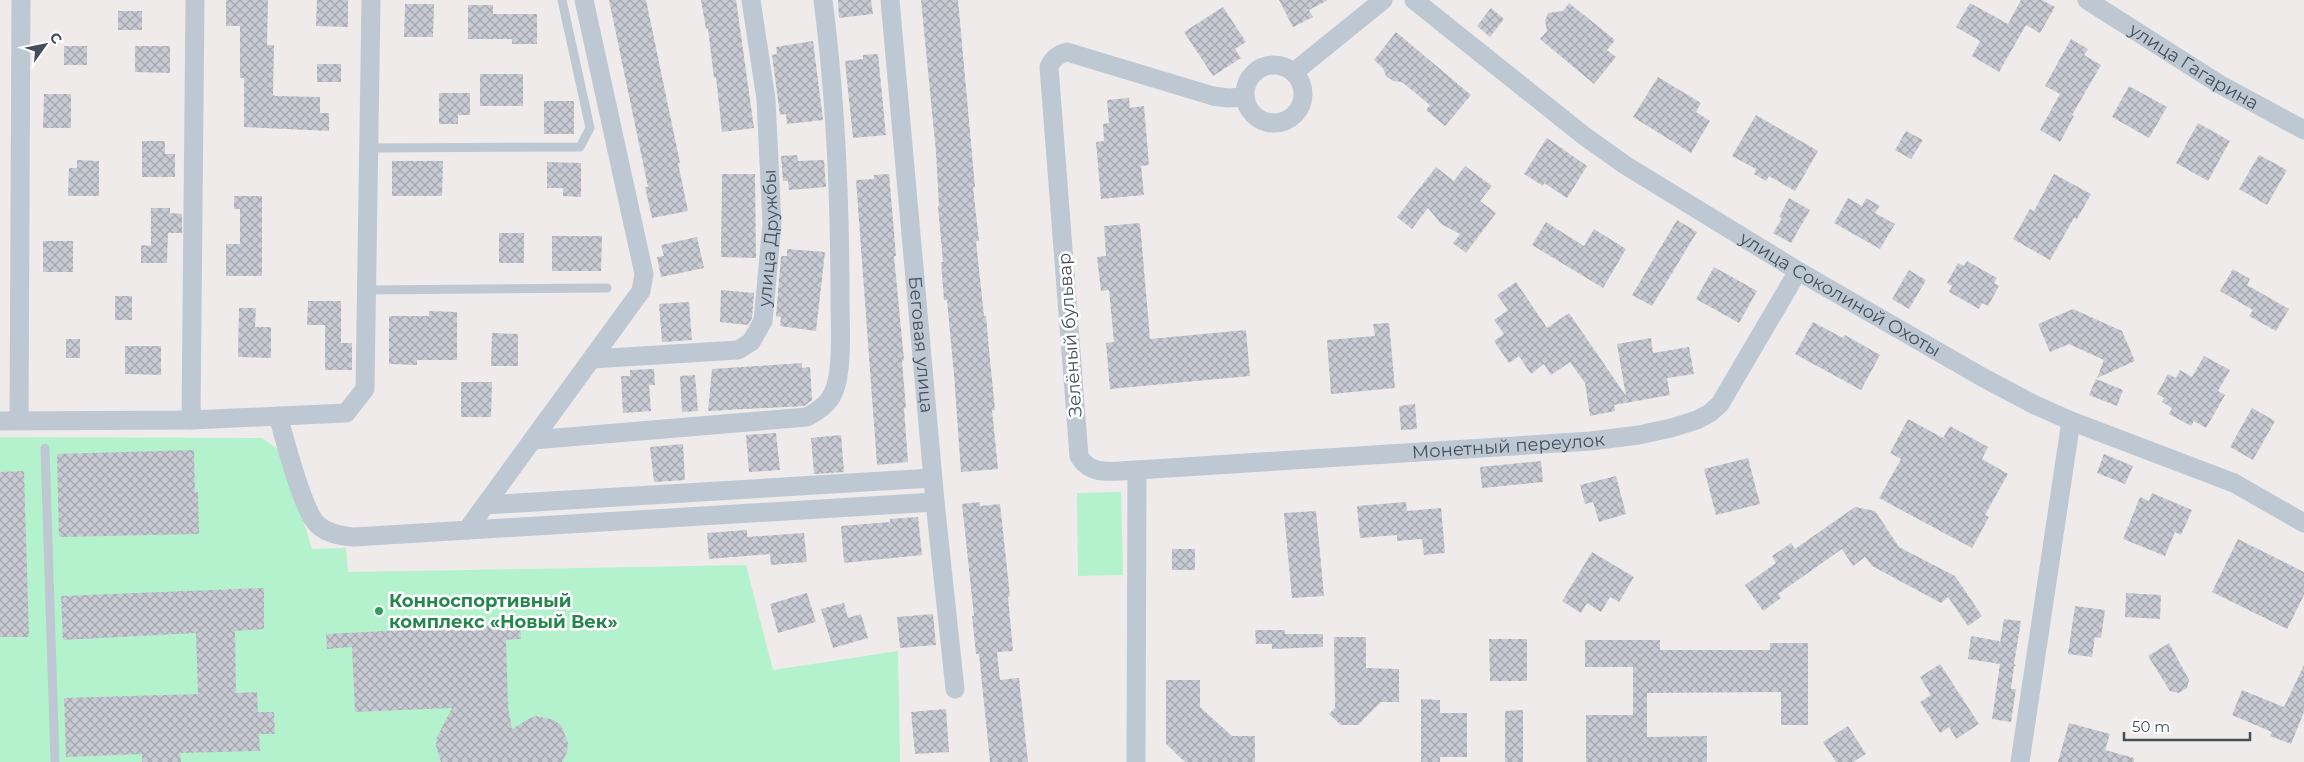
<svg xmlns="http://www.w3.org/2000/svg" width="2304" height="762" font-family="Montserrat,sans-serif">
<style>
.green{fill:#b4f2cd}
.building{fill:url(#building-cross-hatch)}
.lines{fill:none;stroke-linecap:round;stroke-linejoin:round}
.lane{stroke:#bdc8d3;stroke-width:9}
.street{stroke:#bdc8d3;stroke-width:19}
.leisure-dot{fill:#2e9e5b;stroke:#fff;stroke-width:2}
.labels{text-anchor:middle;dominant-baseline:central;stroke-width:5;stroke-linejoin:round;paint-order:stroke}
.street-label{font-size:18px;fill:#434f5b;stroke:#fff}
.leisure-label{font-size:18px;font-weight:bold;fill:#27864d;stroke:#fff;text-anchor:start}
</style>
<defs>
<pattern id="building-cross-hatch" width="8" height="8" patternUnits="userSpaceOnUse" patternTransform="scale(1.25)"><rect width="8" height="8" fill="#c7cad2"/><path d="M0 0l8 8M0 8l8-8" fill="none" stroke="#a3a6ad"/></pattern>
</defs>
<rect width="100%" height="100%" fill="#efebeb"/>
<path class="green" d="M0,437L262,438L282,452L312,549L346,548L348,572L746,565L773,670L898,651L900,762H0Z
M1121,492L1123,575L1078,576L1077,493Z"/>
<path class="building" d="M226,0H268L267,45H274L273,95L275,96L320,97V113H329V131L244,127V78H240V26H226Z
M317,0H348V27L316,26Z
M609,0H646L680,163H678L688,211L652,218L645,187H648Z
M701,0H736L754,128L722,132L716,77L714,78L708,28L706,29Z
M838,0H871L873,14L839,18Z
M921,0H958L975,187H973L979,241H976L984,316H986L989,350L995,410H992L998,469L961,472L954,375L947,300H944L941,262H943L938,206H939L936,152Z
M1279,0H1328L1309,10L1313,17L1293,27Z
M2021,0H2042L2055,7L2040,33L2026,25L1999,72L1972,56L1980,41L1956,27L1970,3L2008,24Z
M1569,3L1615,40L1607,50L1616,57L1594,84L1540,39L1547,31L1545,21L1548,13L1563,11Z
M405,4H434L433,37H404Z
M468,5H493V14H537V44H512V39H468Z
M1223,7L1246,42L1235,49L1241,58L1213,76L1184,32Z
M1491,8L1504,19L1490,37L1477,26Z
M118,11H142V30H118Z
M1396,32L1471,95L1445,126L1426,110L1430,105L1402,82L1393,81L1386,76L1383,68L1374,60Z
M2071,39L2088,49L2084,55L2101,65L2072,115L2074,116L2060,142L2040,130L2060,94L2045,86Z
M813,41L823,120L787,124L786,114L780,115L772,55L777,54L776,47Z
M64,46H87V65H64Z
M135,46H170V73L135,72Z
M878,54L886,135L853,138L845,61L863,59V55Z
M317,64H341V82H317Z
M480,74H523V106H480Z
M1658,77L1701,103L1696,112L1710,121L1691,153L1633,117Z
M2129,86L2167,107L2149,138L2112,117Z
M439,93H470V115H458V124H439Z
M44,94H71V128H43Z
M1129,98L1130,108L1144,106L1149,165L1141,166L1144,195L1101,199L1096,142L1104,141L1103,124L1109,123L1107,100Z
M544,101H574V134H544Z
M1756,115L1818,151L1795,191L1769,176L1766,181L1754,174L1756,169L1732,156Z
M2198,123L2230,141L2208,181L2176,163Z
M1906,131L1923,140L1911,159L1895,150Z
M1547,138L1587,166L1567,198L1544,183L1543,186L1524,174Z
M142,141H165V154H175V177H142Z
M797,155L798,161L824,160L826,187L789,190L788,181H783L781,156Z
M2259,155L2287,170L2267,205L2239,189Z
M77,160L99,161V196H68L69,168H77Z
M392,161H443L442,196H392Z
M547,162L581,163V197L563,196V188H547Z
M1465,166L1492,186L1480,201L1496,213L1466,253L1453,243L1460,234L1441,224L1428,208L1412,229L1397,217L1436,167L1454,181Z
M722,174H755L756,258L721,257Z
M889,174L896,256H894L904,360L902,361L906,408H904L908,462L877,465L856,180L874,179V175Z
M2054,174L2091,194L2077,219L2074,218L2050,260L2013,239L2030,209L2034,211Z
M234,196H262V276H226V244H240V209H234Z
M1789,198L1810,210L1791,243L1773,233L1782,218L1779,217Z
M1848,198L1862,206L1866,198L1880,206L1875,213L1895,224L1880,249L1834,223Z
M151,208H170V213L182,214V233H168L167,263H141V245L151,246Z
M1677,220L1697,232L1652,306L1632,295Z
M1546,222L1584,246L1594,229L1626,249L1603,288L1532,245Z
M1140,223L1150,339L1246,330L1250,376L1110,389L1106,343L1114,342L1109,290L1101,291L1097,257L1106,256L1104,226Z
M499,233H524V263H499Z
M552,236H602L601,271H552Z
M697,237L704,268L661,277L657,257L664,256L661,245Z
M43,241H73V272H43Z
M787,249L825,252L816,331L780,326L781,317L776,316L781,256H787Z
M1967,261L1997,278L1994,283L1999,286L1988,306L1982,303L1979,309L1949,292L1952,286L1947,283L1958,263L1964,266Z
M1714,267L1757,291L1739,323L1696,299Z
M2233,269L2250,279L2247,285L2289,309L2276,331L2249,316L2253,310L2220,291Z
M1909,270L1926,280L1909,309L1892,299Z
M1516,282L1547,328L1569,313L1626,396L1617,344L1651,338L1653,353L1689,347L1694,374L1667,378L1670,395L1614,405L1615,411L1590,416L1585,383L1570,362L1551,375L1544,364L1531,374L1519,356L1509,363L1494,341L1504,334L1494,320L1508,310L1497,295Z
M721,290L754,293L752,318L748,325L720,322Z
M115,296H132V320H115Z
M308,301H341V343H352V370H325V325H307Z
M689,302L692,340L662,342L659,304Z
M239,308H256L255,327H271V358L238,357Z
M2073,309L2122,331L2135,361L2097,378L2104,360L2069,344L2050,352L2038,324Z
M429,311L457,312V360H417V365L389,364V316H429Z
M1813,322L1843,338L1845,335L1880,355L1861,390L1795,354Z
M1389,323L1395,388L1331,394L1327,340L1375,336L1373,324Z
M492,333L518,334V366H491Z
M66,339H80V358H66Z
M125,346H161V375L125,374Z
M2204,356L2230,370L2218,391L2225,395L2206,428L2194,421L2191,426L2169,414L2172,408L2162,402L2164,398L2157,394L2168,374L2176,378L2180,370L2192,377Z
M802,363V368L810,367L812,400L804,406L708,411L712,369Z
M654,369L655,385H649L651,411L623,413L621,376H630V370Z
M695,375L698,411L682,412L680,376Z
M2096,379L2123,390L2117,406L2089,395Z
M461,382H492L491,417H461Z
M1415,404L1417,429L1401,430L1399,406Z
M2252,408L2275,421L2253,460L2230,447Z
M1908,419L1943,438L1950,426L1988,447L1982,459L2008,474L1985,515L1989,517L1972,548L1879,498L1901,459L1890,453Z
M776,433L780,470L749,472L746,435Z
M841,435L844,472L814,474L811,438Z
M683,444L685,480L654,482L650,447Z
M194,450L195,492H198L199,534L59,537L57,454Z
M2104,454L2133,466L2125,484L2097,473Z
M1748,458L1760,504L1716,515L1704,469Z
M1541,461L1543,482L1482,488L1480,467Z
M24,471L29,637H0V472Z
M1616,476L1626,514L1599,522L1593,502L1585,504L1580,485Z
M2152,493L2192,510L2181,535L2175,532L2165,556L2123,539L2140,497L2149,501Z
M980,502V506L1000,504L1010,596L1008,597L1013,651L997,652L1000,680L1019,678L1028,762H990L979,654H976L972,616H974L962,504Z
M1406,502L1407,511L1441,508L1445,553L1424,555L1422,539L1397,541V535L1360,538L1357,506Z
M1855,507L1875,511L1899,547L1955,576L1982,616L1968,626L1948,597L1941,603L1872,566L1865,557L1853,566L1842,549L1778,594L1781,598L1763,611L1745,585L1776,563L1772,556L1791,543L1795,549Z
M1316,511L1324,596L1292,598L1284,513Z
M918,517L922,555L844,563L841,526L890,522V519Z
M747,530V537L804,533L807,562L771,565L770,554L709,559L707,533Z
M2238,539L2304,572V595L2287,629L2212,592Z
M1172,549H1195V570H1172Z
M1592,552L1634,577L1619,602L1610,597L1601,612L1587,603L1581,613L1562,601Z
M264,588V629L235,631L236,693L257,692L258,712H274L275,734H259L260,751L180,753L181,762H142V754L66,757L64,698L198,694L196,633L63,640L61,596Z
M807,593L816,622L778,633L770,604Z
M2126,593L2161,595L2160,619L2125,617Z
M844,603L848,618L861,614L868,638L833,648L821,609Z
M2075,606L2105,610L2101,638L2095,637L2092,657L2068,654Z
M933,614L936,645L900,648L897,617Z
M2004,619L2021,621L2014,664L2016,666H2014L2011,689H2016L2011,722L1992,719L2000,664L1968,659L1971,636L1999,641L2000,643Z
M520,624L521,639L506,640L508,707L512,729L528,719L536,716L554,720L561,725L568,743L567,752L562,762H441L436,746L437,737L452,708L355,712L352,647L327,649L326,634Z
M1255,630H1285V634H1323V647L1272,649V644H1256Z
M1334,637H1366V668L1399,669V702H1381L1358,725H1341L1329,714L1335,708Z
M1489,639H1527V681H1490Z
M1585,640H1660V650H1770V643H1808V725H1781V692L1647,693V737L1707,736V762H1586V715H1633V667H1585Z
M2169,643L2189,680L2187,688L2179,693L2170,691L2148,656Z
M1940,664L1979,724L1956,739L1949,727L1940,733L1920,702L1931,695L1920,677Z
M2304,665V712L2291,744L2270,736L2272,732L2232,715L2242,690L2284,707Z
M1166,680H1200V707L1232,736H1255V762H1185L1166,744Z
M1421,699L1440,700V713H1467V757H1440V762H1421Z
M946,709L949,752L915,754L911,712Z
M1523,710V762H1505V711Z
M2069,723L2110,734L2105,750L2134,758V762H2058Z
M1848,726L1866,754L1853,762H1836L1823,742Z"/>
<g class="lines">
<path class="lane" d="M369,148L580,147L590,128L562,0
M367,290L607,288
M45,448L55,762"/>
<g class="street">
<path id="s1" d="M890,0L935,502L955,689"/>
<path id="s2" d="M1414,0L1583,135L1625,165L1798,271L1982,377L2035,405L2071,421L2234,483L2304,523"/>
<path id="s3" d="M2087,0L2219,84L2304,130"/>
<circle cx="1274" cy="94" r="29"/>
<path d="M1294,72L1383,0"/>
<path id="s4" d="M592,359L738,350L751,342L763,321L772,224L766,99L751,0"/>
<path d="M278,416C285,439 302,511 318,525C328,534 341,536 354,537L935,502"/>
<path d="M19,420L21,0"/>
<path d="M191,420L195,0"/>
<path d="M0,421L191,420L346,413L365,389L371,0"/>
<path d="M533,440L807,417C819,410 829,404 834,391C843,370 840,324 840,300C840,200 836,100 823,0"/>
<path id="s5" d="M1137,470L1591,441L1639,435L1671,428L1697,420L1710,413L1720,404L1798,271"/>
<path d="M485,505L932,478"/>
<path d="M467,530L641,291L644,274L584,0"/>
<path d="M1136,762L1137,470C1116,470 1091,478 1079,456L1049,67C1053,58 1058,54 1067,52L1213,96L1228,98L1245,97"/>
<path d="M2020,762L2071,421"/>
</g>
</g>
<circle class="leisure-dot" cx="379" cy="611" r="5"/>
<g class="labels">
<g class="street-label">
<text stroke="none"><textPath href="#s3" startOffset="126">улица Гагарина</textPath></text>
<text stroke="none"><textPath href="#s4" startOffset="269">улица Дружбы</textPath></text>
<text stroke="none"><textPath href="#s2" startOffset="519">улица Соколиной Охоты</textPath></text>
<text transform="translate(1070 335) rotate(-94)">Зелёный бульвар</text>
<text stroke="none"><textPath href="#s1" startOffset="346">Беговая улица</textPath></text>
<text stroke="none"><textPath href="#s5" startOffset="372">Монетный переулок</textPath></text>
</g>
<g class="leisure-label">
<text x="389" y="601">Конноспортивный<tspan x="389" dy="21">комплекс «Новый Век»</tspan></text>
</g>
</g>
<g transform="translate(45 45) rotate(57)" stroke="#ffffff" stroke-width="4" paint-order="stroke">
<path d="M0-4L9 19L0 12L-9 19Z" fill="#434f5b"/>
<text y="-8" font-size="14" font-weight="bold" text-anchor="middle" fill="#434f5b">С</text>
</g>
<path d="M2124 732v8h126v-8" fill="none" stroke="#434f5b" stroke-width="2.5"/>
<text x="2132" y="732" font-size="15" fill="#434f5b" stroke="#ffffff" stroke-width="4" paint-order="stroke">50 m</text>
</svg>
